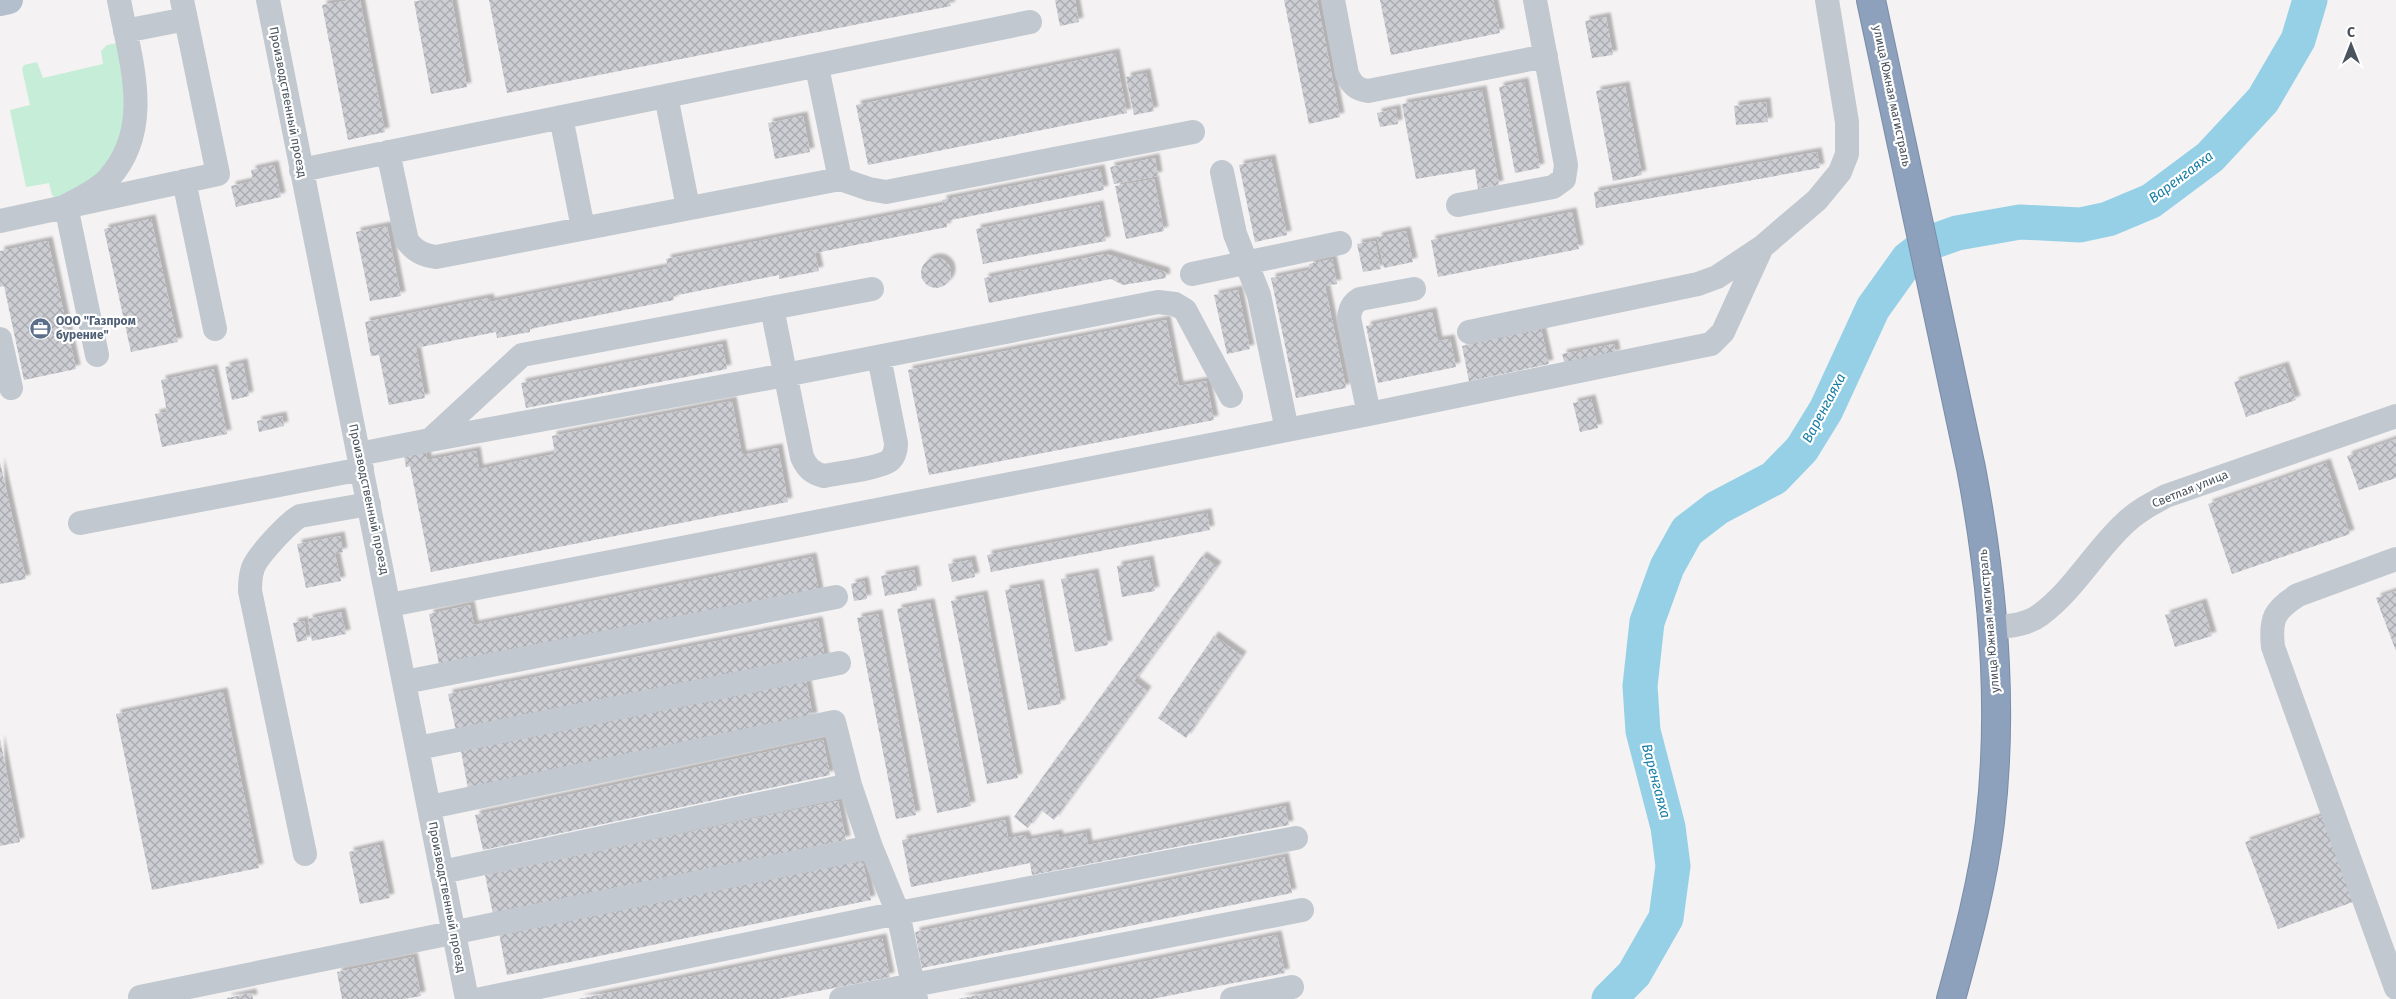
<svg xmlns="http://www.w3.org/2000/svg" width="2396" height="999" font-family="'Fira Sans',sans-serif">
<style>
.grass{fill:#c5edd7}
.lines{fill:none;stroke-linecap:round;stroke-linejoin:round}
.river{stroke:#95d0e7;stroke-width:35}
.building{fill:url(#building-cross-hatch);filter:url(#shadow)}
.highway-casing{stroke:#798ca8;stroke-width:30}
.minor{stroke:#c1c8cf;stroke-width:24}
.major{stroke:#b4bfce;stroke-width:28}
.highway{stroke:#8ea1bc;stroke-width:28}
.labels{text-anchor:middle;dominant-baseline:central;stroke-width:4.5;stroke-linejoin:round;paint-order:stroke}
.street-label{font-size:12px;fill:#4b545e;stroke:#fff}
.service-label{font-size:12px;font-weight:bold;fill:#4e5e75;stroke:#fff;text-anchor:start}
.water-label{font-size:14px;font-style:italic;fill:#177da5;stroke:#fff}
</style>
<defs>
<pattern id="building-cross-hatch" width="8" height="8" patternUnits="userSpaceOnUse" patternTransform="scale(1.25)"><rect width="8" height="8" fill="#ccced4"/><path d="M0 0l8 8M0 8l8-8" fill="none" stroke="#a8aaaf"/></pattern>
<filter id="shadow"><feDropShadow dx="4.5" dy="-4.5" stdDeviation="1" flood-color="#0004"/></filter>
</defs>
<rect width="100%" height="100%" fill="#f4f2f2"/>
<path class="grass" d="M117,43L130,90L125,138L85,190L56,198L52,195L49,183L26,187L10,110L30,105L22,69L24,65L37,62L43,78L103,64L101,51L107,45Z"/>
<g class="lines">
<path class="river" d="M1609,999L1634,974L1666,918L1673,866L1668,827L1643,731L1640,686L1647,622L1667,567L1687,531L1717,508L1774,478L1802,449L1826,410L1873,308L1908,259L1929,243L1957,233L2020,222L2080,225L2108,219L2151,201L2210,157L2263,100L2298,40L2310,0"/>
</g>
<path class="building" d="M351,0H360L385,132L348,140L322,5Z
M452,0L467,87L431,94L414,1Z
M489,0H949L951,6L507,93Z
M1055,0H1075L1079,22L1060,26Z
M1284,0H1317L1340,117L1309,124Z
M1380,0H1493L1500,33L1391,55Z
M1606,17L1613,55L1592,58L1585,21Z
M1115,53L1127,113L868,165L856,105Z
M1146,73L1154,111L1134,115L1126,77Z
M1524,82L1540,168L1515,173L1499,87Z
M1625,86L1642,175L1613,181L1596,91Z
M1482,90L1499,185L1478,189L1475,169L1416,179L1402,104Z
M1766,102L1768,122L1736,125L1734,106Z
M1396,109L1398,124L1380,127L1377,113Z
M803,116L810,152L775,159L768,123Z
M1817,152L1820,168L1596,208L1594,192Z
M1155,158L1158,176L1114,184L1110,167Z
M1271,159L1287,235L1255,242L1239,165Z
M274,165L281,197L236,207L231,186L253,181L251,170Z
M1100,169L1104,190L946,221L947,227L815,253L819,271L779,279V275L673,296L674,300L530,329V332L497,338L496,332L416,348L425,398L389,405L379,355L371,356L365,322L489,298L490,302L668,267L666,259L943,205L942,200Z
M1154,179L1164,231L1126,239L1115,186Z
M1099,205L1106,241L983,264L976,229Z
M1572,212L1579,249L1438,277L1431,240Z
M151,219L178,342L131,352L104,229Z
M387,226L401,296L370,301L356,232Z
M1406,231L1413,262L1384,268L1377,237Z
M48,241L76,369L24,380L4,286L0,287V251Z
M1375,241L1381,269L1363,272L1357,244Z
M1106,254L1165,272L1166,278L1123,285L1111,279L989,303L984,278Z
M921 273a15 15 0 1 1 30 0a15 15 0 1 1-30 0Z
M1332,259L1337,284L1325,286L1346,388L1296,398L1271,278L1310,270L1309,264Z
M1238,290L1250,349L1227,354L1214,295Z
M1432,312L1438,341L1450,339L1456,367L1378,383L1366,326Z
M1166,320L1179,386L1206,381L1214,420L929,475L908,370Z
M1541,329L1549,364L1469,381L1462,346Z
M722,344L727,369L526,408L521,383Z
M1614,344L1616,354L1565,365L1562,354Z
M243,363L249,396L232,400L225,367Z
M2284,366L2296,400L2246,417L2234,382Z
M213,369L227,434L162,447L155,414L167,412L161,380Z
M1591,399L1598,428L1580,432L1573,403Z
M732,401L742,455L778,448L788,502L431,572L410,466L406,467L404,456L426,452L427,460L476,451L479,469L555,454L552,436Z
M282,416L284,426L259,432L257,421Z
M2396,439V478L2359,490L2347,456Z
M0,462L26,579L0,584Z
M2326,463L2350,534L2232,574L2208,504Z
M1207,513L1210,530L991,572L987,555Z
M340,536L343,552L335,554L341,581L306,588L297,544Z
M1202,556L1217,566L1134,681L1147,691L1054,820L1041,810L1028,828L1014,817Z
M812,557L819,593L440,669L429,614L470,605L474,625Z
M971,560L975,577L952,582L948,564Z
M1149,560L1155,591L1122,597L1117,566Z
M914,570L917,590L885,596L881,576Z
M1094,573L1108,645L1075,652L1061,579Z
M864,581L867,599L854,601L851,584Z
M1039,584L1061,704L1028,710L1005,590Z
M2396,591V651L2376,598Z
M983,595L1018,778L987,784L951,601Z
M930,603L971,806L937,813L897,609Z
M2202,603L2212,636L2175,647L2165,615Z
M341,612L346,634L312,641L308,619Z
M878,614L916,815L896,819L857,618Z
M304,621L307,640L297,642L293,623Z
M818,621L825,659L456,731L448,694Z
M1214,636L1242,656L1186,738L1158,718Z
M806,680L813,717L468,789L461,751Z
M223,692L259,868L152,890L116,714Z
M0,739L20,842L0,846Z
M823,740L830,775L483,850L475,815Z
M838,801L846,840L493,914L485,875Z
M1285,806L1289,825L1032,875L1030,863L911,887L902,840L1005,820L1008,838L1025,835L1027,840L1058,834L1059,838L1086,833L1088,845Z
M2322,816L2353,902L2278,929L2245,842Z
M379,845L390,898L360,904L349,852Z
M1284,857L1292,893L922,968L915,932Z
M862,859L871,900L507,975L499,933Z
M1277,935L1285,973L1152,999H958Z
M882,938L890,977L778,999H578Z
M413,957L421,996L404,999H342L337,972Z
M252,993L253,999H227V998Z"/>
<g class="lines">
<defs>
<path id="highway" d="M1871,0L1971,468C1993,584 2004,704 1990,822C1983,881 1967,941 1951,999"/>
</defs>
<use href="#highway" class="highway-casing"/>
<path class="minor" d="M268,0L467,999
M1333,0L1347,74C1352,85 1356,89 1368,91L1546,56
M125,31L186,19
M666,96L688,207
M561,117L583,228
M388,152L407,241C416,252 423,255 436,257L840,179L817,67
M301,170L1030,22
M1222,172L1235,234L1259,295L1287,430
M840,179L869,189L886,192L1193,132
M184,181L215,329
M1458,205L1553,187L1564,179L1566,165L1535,0
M0,221L218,174L182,0
M1192,274L1340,243
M772,308L802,457C807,468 812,473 824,476C838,473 879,468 889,461C894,457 896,450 896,443L879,357
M1469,332L1698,284L1717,277L1762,247
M0,339L11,388
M97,355L66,206C80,198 97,191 108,179C155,128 130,60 119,0
M1369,414L1349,318C1350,309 1352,304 1360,299L1414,289
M430,440L785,375L1158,302L1175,304L1185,310L1231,396
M359,454L430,440L522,355L872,289
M80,523L362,469
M2396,559L2298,595C2274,610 2270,619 2273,647L2396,988
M390,605L1369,414L1711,344L1723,332L1762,247L1817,200L1840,172L1847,154V122L1827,0
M1992,628C2008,626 2027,625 2040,615C2074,590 2094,552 2124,524C2136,512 2151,504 2166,496L2396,416
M405,682L836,597
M418,748L839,663
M430,807L834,722L850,785L871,847L898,913L916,999
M305,854L250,591C250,583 250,576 253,568C257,556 288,523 300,516L369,504
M442,872L850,785
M140,997L871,847
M481,999L898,913L1296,838
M841,999L1302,910
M1232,999L1292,987"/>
<path class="major" d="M0,2L9,0"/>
<use href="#highway" class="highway"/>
</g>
<defs>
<symbol id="office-disc" viewBox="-11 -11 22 22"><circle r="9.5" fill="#5c6f8a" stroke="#fff"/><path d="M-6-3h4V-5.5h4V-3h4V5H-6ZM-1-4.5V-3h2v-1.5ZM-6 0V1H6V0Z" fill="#fff"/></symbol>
</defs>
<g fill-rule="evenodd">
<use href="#office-disc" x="28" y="316" width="25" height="25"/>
</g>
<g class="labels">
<g class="street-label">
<text transform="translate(1892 96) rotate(78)">улица Южная магистраль</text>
<text transform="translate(288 102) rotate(79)">Производственный проезд</text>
<text transform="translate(2190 489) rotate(-22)">Светлая улица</text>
<text transform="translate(369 499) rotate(78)">Производственный проезд</text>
<text transform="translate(1989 621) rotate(-95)">улица Южная магистраль</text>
<text transform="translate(447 897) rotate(79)">Производственный проезд</text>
</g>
<g class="service-label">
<text x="56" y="321">ООО "Газпром<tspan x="56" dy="14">бурение"</tspan></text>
</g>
<g class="water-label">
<text transform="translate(2181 177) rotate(-37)">Варенгаяха</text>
<text transform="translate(1824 408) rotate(-62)">Варенгаяха</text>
<text transform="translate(1656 781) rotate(75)">Варенгаяха</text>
</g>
</g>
<g transform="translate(2351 45)" stroke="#ffffff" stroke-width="4" paint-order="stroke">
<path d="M0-4L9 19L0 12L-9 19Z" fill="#4b545e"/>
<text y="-8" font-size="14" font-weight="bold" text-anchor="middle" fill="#4b545e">С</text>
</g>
</svg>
